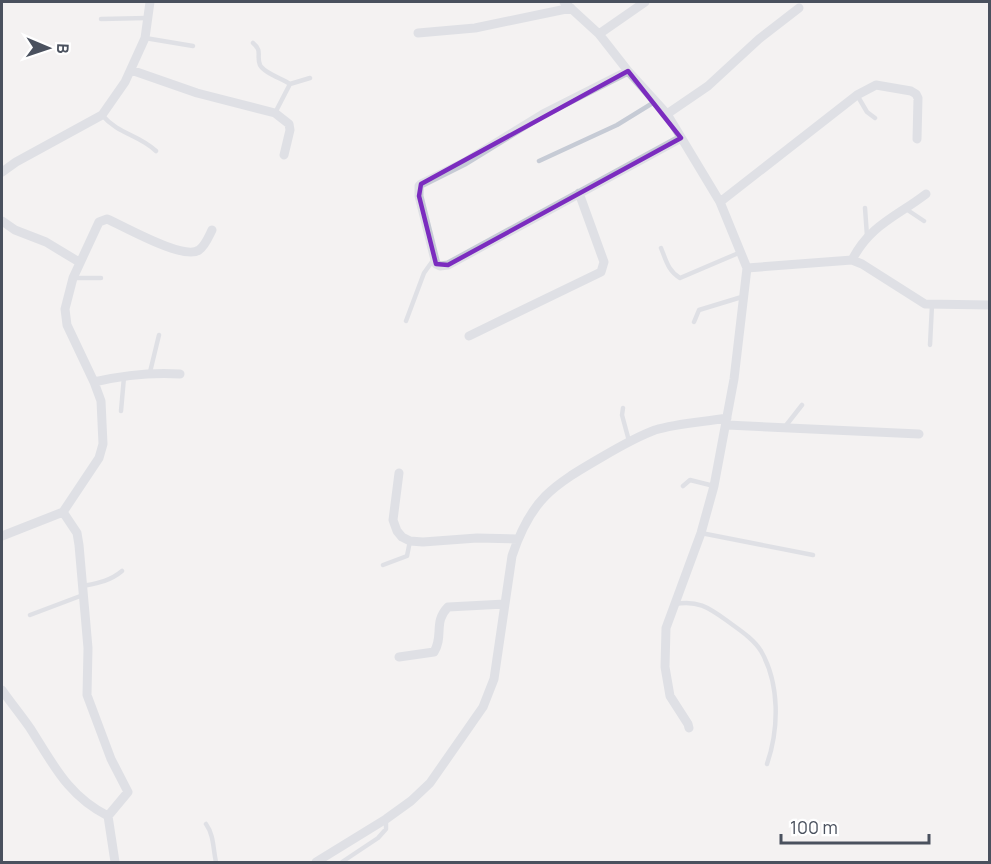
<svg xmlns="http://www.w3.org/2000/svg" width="991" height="864" font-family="Manrope,sans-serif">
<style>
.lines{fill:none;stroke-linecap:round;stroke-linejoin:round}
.service{stroke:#c6cbd5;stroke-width:4.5}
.minor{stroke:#c6cbd5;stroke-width:9}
.marked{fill:none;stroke:#7b2cbf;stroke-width:4.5;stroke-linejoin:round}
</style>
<rect width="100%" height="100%" fill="#f4f2f2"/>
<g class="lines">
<path class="service" d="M101,19L147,18
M145,38L193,46
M253,43C263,51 256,56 260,65C264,73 283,79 290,84
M857,95L867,112L875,118
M275,113L290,84L310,78
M102,115C119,135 138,134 156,151
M539,161L617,125L656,101
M865,208L867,236
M906,209L924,221
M661,248C666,260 668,271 680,278L741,252
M73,278H101
M406,321L424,273L434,259
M694,322L699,310L745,296
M930,345L932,305
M150,372L159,335
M623,408L622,415L629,441
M121,411L124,377
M784,428L802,405
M683,486L690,480L714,486
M701,533L813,555
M383,565L407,556L410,541
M83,586C98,583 110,581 122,571
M675,604C697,600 708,607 726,620C738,629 753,638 761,651C780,684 779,729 767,764
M30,615L83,595
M206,824C214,835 213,849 216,862
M342,862L378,838L386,829V819"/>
<path class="minor" d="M564,2L599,34L628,71L667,114L720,202L747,268L734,379L714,486L701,533L666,628L665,667L670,696L688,724L689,728
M418,33L475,28L571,8
M599,34L645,2
M131,70L197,93L275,113L289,124L290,130L284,155
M628,71L543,114L465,162L421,184L419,186V196L436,264L440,266L448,265L681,138
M667,114L708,86L759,39L799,8
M2,172L16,162L102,115L125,82L145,38L150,2
M720,202L857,95L876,85L911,91L916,94L918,98L917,139
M2,221L15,230L46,242L79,262
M852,260C870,225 896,217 926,194
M747,268L852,260L862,264L925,304L990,305
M469,336L601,272L604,262L579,193
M94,382C124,375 150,372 180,374
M727,425L919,434
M399,473L393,520L397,531L402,537L410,541L423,542L477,538L518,539
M63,512L77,533L79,545L88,648L87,695L111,759L128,792L108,816L115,862
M2,536L63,512L99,458L103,444L101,401L94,382L67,325L65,309L73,278L99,222L107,219C124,226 184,261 199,250C205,246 209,236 212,230
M399,657L434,652C444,636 433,622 448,607L505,604
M2,690C11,703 21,715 30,728C53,764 68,796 108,816
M316,862L386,819L411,801L430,783L483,707L494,679L512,556C531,499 552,486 602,457C619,447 636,437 655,430C678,423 704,422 727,418"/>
</g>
<path d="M0 0H991V864H0ZM628,71L681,138L448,265L436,264L419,196L421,184Z" fill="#f4f2f2" fill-opacity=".55" fill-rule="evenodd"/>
<path class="marked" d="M628,71L681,138L448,265L436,264L419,196L421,184Z"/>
<rect width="991" height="864" fill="none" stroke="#4a515e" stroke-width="6"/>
<g transform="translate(48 48) rotate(92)" stroke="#ffffff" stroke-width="4.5" paint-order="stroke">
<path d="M0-4.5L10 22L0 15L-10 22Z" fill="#4a515e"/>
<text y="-9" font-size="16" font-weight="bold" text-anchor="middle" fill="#4a515e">B</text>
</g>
<path d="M781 834v9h148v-9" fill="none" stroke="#4a515e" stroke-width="3"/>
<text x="790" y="834" font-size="18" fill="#4a515e" stroke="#ffffff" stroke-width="4.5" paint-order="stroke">100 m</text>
</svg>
